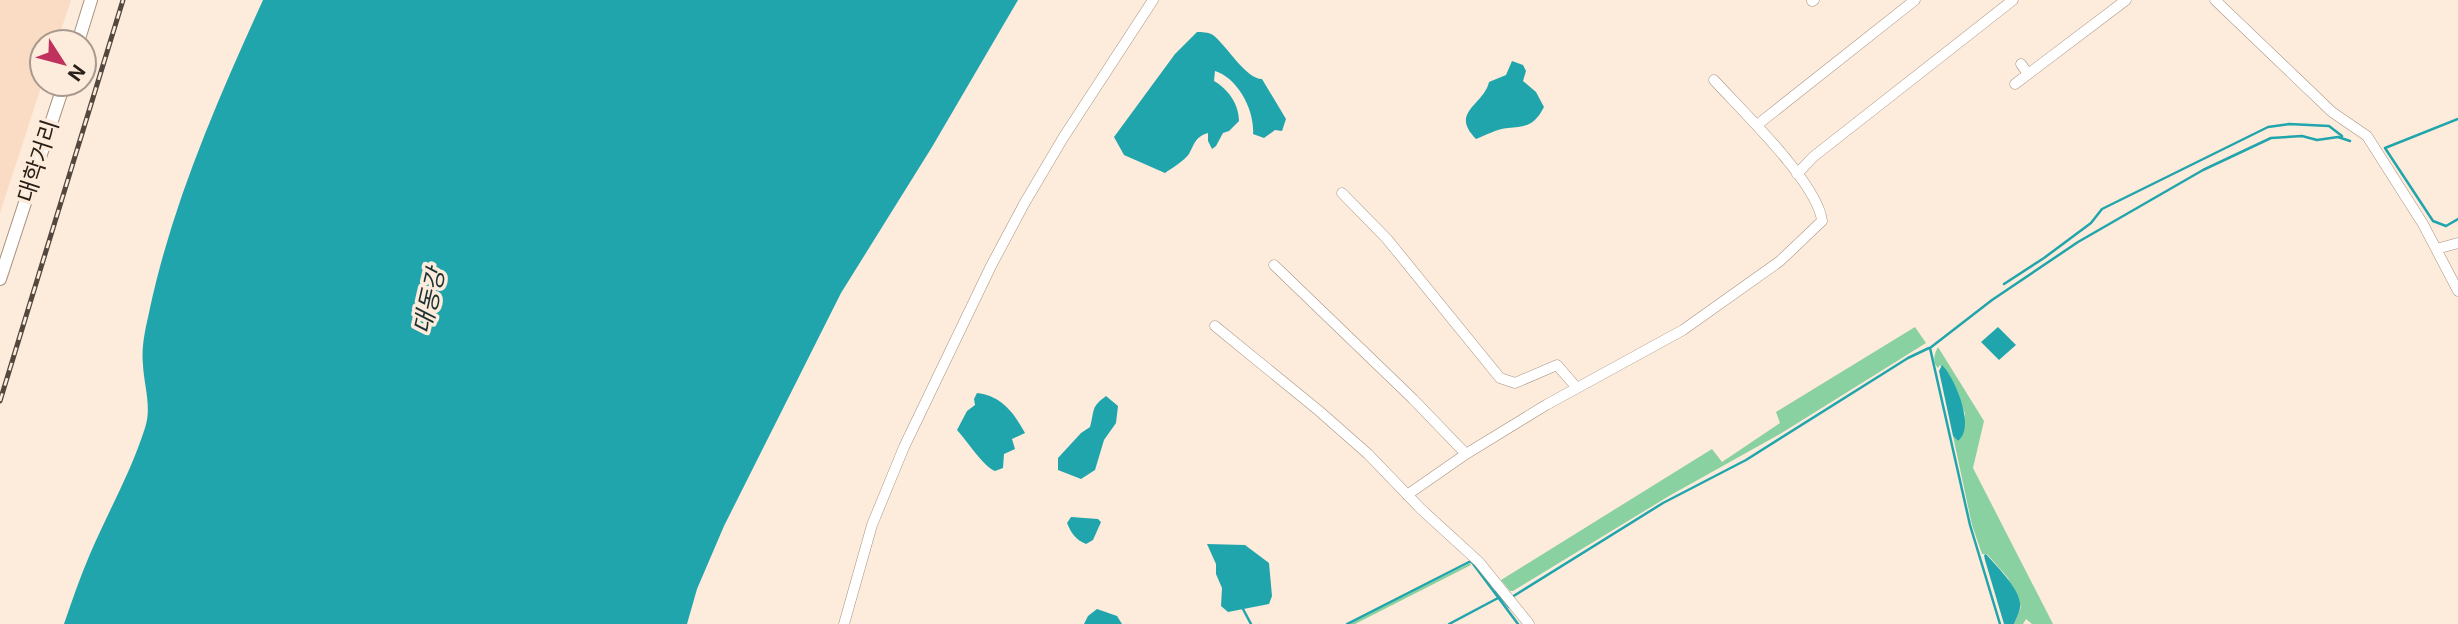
<svg xmlns="http://www.w3.org/2000/svg" width="2458" height="624" font-family="Inter,'Noto Sans KR',sans-serif">
<style>
.built{fill:#f9dcc3}
.green{fill:#8ad1a2}
.water{fill:#21a5ac}
.lines{fill:none;stroke-linecap:round;stroke-linejoin:round}
.stream{stroke:#21a5ac;stroke-width:2.5}
.minor-casing{stroke:#a89381;stroke-width:11}
.major-casing{stroke:#a89381;stroke-width:14}
.minor{stroke:#fff;stroke-width:10}
.major{stroke:#fff;stroke-width:12}
.rail-casing{stroke:#52483f;stroke-width:5}
.rail{stroke:#fdebdb;stroke-width:2.5;stroke-dasharray:8;stroke-linecap:butt}
.labels{text-anchor:middle;dominant-baseline:central;stroke-width:7;stroke-linejoin:round;paint-order:stroke}
.street-label{font-size:23px;fill:#271f18;stroke:#fdebdb}
.water-label{font-size:24px;font-style:italic;fill:#1c3132;stroke:#fdebdb}
</style>
<rect width="100%" height="100%" fill="#fdebdb"/>
<path class="built" d="M0,0H71L57,42H42V84L0,213Z"/>
<path class="green" d="M1915,327L1926,343L1780,434L1669,496L1513,591H1510L1501,580L1712,449L1722,462L1780,423L1776,412Z
M1938,347L1984,421L1973,468L2053,624H2032L2026,619L2023,624H2014L2021,607L2008,578L1987,554H1982L1972,525L1953,436L1958,441L1965,414L1957,390L1940,365L1938,368C1932,362 1934,354 1938,347Z
M1470,563L1471,565L1355,624H1348Z"/>
<path class="water" d="M263,0H1018L932,147L841,293L724,526L697,589L687,624H64C72,601 80,577 90,554C108,512 131,472 145,428C152,407 144,386 143,365C141,345 146,327 150,308C173,201 218,99 263,0Z
M1197,32C1202,32 1208,32 1213,35C1227,46 1246,79 1262,79L1286,119L1282,131L1275,130L1264,138L1253,134C1255,111 1238,78 1215,71L1214,81C1228,89 1239,104 1239,121L1229,131L1223,133L1216,146L1212,149L1208,141V133C1195,137 1195,143 1189,154C1184,161 1172,168 1165,173L1124,155L1114,137L1175,54Z
M1512,61L1523,65L1526,71L1523,81L1536,92L1544,107C1534,126 1527,126 1508,128C1497,129 1486,135 1476,139C1449,112 1484,105 1489,82L1506,75Z
M1998,327L2016,345L1999,360L1981,342Z
M1942,365C1955,378 1976,427 1958,441L1953,436L1939,371Z
M977,393C1002,396 1014,413 1025,433L1012,439L1015,449L1004,454L1003,468L995,471C984,467 967,441 957,430L967,411L975,405L974,399Z
M1106,396L1118,406L1116,423L1104,440L1095,470L1081,479L1058,470V458L1081,433L1090,427C1095,410 1090,408 1106,396Z
M1071,517L1098,519L1101,522L1093,540L1086,544C1076,540 1071,533 1067,523Z
M1207,544L1245,545L1269,563L1272,596L1269,604L1228,612L1221,606L1222,588L1216,574V564Z
M1986,554C1996,566 2023,591 2020,608C2019,613 2016,619 2014,624H2004L1985,560L1984,555Z
M1097,609L1117,616L1122,624H1084L1088,616Z"/>
<g class="lines">
<path class="stream" d="M2458,119L2385,148L2433,221L2446,226L2458,219
M2004,284L2044,258L2091,223L2102,209L2268,127L2289,124L2329,126L2342,136
M1471,561L1518,624
M1496,591L1509,607
M1512,597L1663,503L1746,460L1908,358L1929,348
M1243,609L1251,624
M1347,624L1467,563L1471,561L1475,564
M1449,624L1498,598
M2000,624L1970,525L1930,348L1992,300L2078,242L2203,170L2271,138L2302,136L2317,140L2338,137L2350,141"/>
<defs>
<path id="minor" d="M2215,0L2332,112L2367,136L2423,224L2458,291
M1812,1L1814,0
M2021,64L2028,74
M2015,84L2126,0
M1757,125L1915,0
M1797,174L1813,157L2013,0
M1342,193L1387,239L1500,378L1515,383L1557,365L1577,388
M2436,249L2458,243
M1274,265L1413,399L1466,454
M1215,326L1318,410L1368,454L1421,509L1479,562L1529,624
M1407,495L1466,454L1546,405L1683,330L1780,261L1822,221C1818,183 1741,110 1714,80
M844,624L872,525L904,447L991,266L1024,204L1063,138L1153,0"/>
<path id="major" d="M78,42L91,0
M0,279L64,84"/>
</defs>
<use href="#minor" class="minor-casing"/>
<use href="#major" class="major-casing"/>
<use href="#minor" class="minor"/>
<use href="#major" class="major"/>
<defs>
<path id="rail" d="M0,401L123,0"/>
</defs>
<use href="#rail" class="rail-casing"/>
<use href="#rail" class="rail"/>
</g>
<g class="labels">
<g class="street-label">
<text transform="translate(38 161) rotate(-72)">대학거리</text>
</g>
<g class="water-label">
<text transform="translate(429 301) rotate(-77)">대동강</text>
</g>
</g>
<g transform="translate(63 63) rotate(126)"><circle r="33" fill="#fdebdb" stroke="#a7998d" stroke-width="2"/>
<path d="M0-5L12 26L0 18L-12 26Z" fill="#c0315e"/>
<text y="-10" font-size="19" font-weight="bold" text-anchor="middle" fill="#271f18">N</text>
</g>
</svg>
